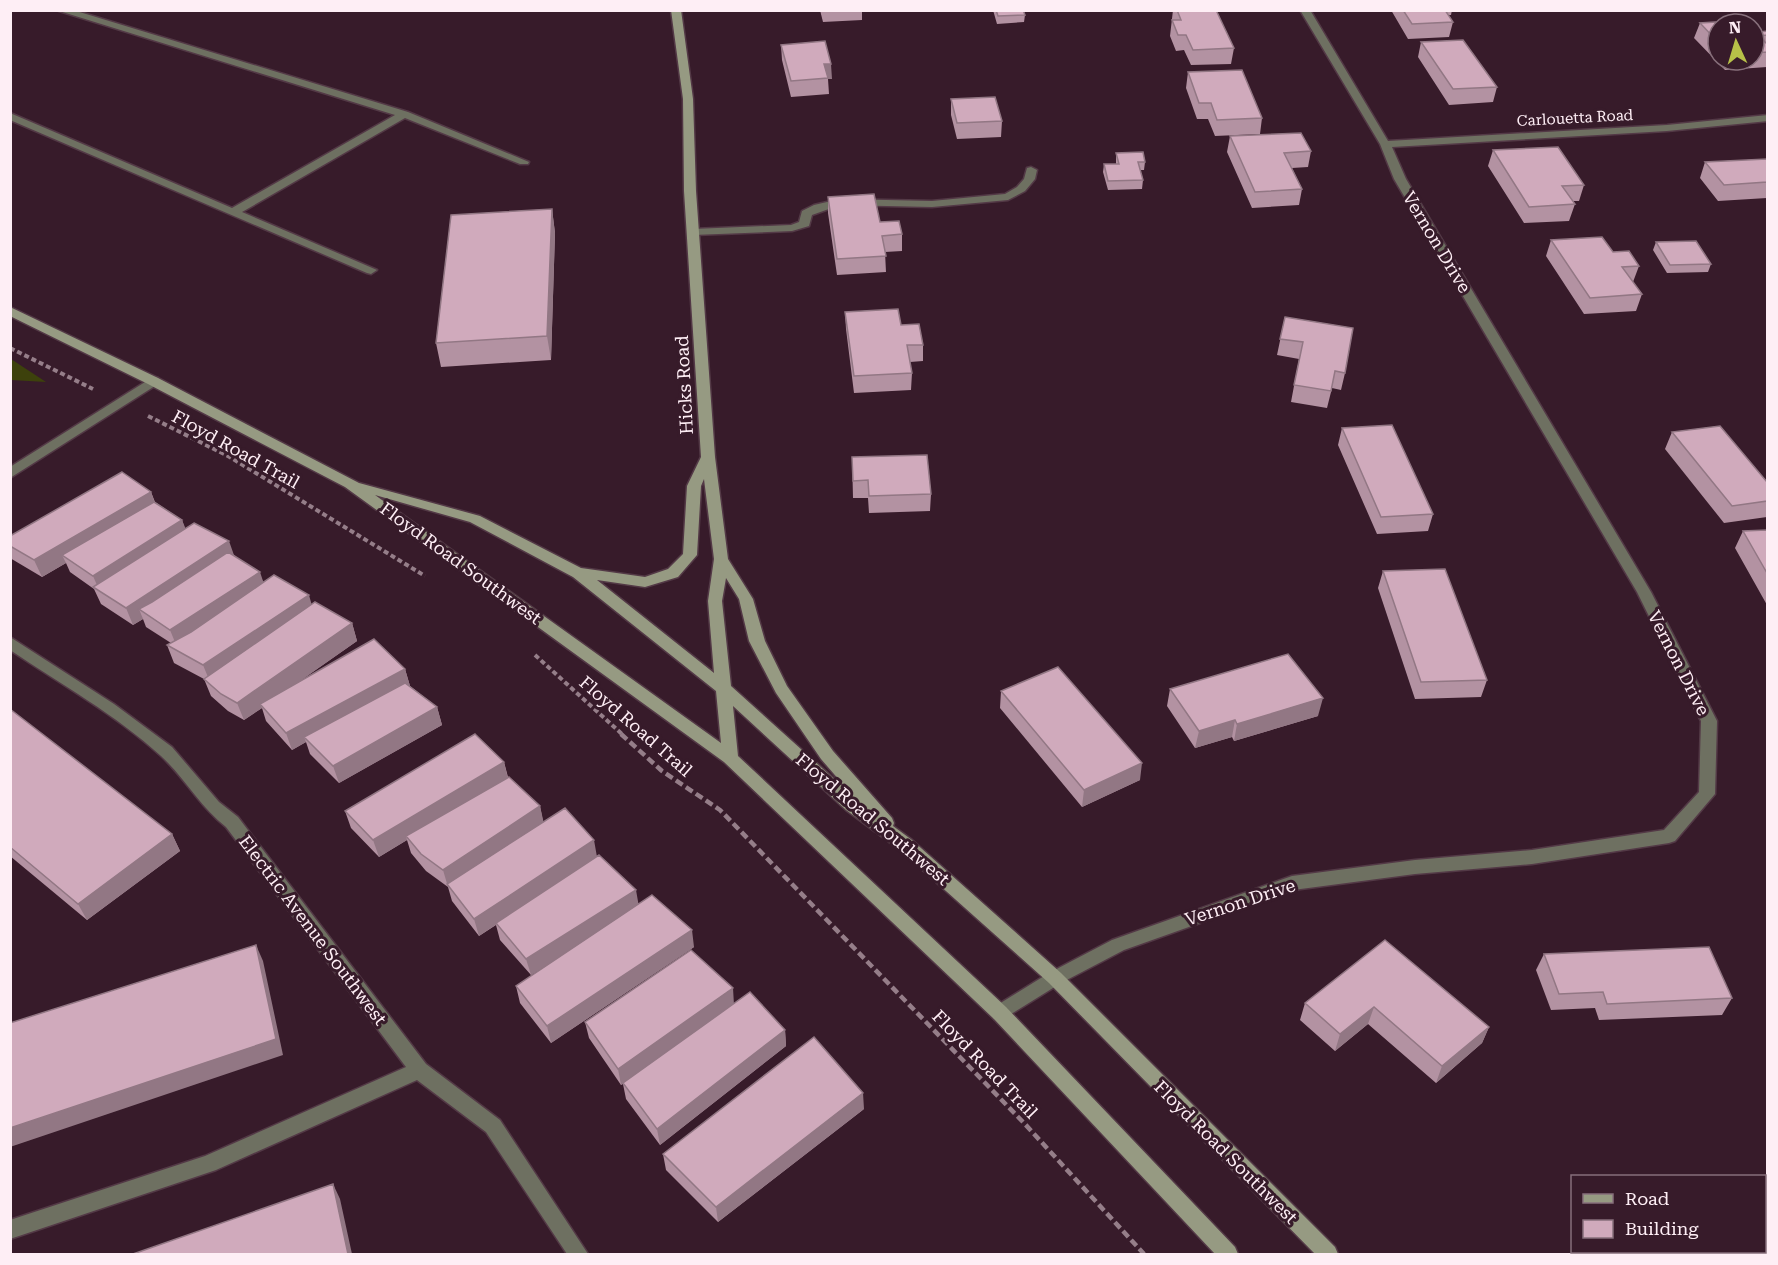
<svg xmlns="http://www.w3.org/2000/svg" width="1778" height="1265" font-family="'Roboto Serif',serif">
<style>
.green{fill:#3d410c}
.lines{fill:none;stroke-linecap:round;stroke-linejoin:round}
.lane-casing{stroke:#533946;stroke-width:3}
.street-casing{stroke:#533946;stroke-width:3}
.secondary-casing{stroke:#533946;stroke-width:3}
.path-far1{stroke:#957e89;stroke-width:4;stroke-dasharray:5 3;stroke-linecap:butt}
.path{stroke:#957e89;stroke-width:4.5;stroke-dasharray:8 4;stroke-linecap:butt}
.lane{fill:#6e7061;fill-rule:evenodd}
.street{fill:#6e7061;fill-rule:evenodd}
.secondary{fill:#969a82;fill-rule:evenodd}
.wall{fill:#b392a2}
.shaded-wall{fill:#927784}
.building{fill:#d0aabc;stroke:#927784;stroke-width:1.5}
.labels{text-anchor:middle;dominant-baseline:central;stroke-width:6;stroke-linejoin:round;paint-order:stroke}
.far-street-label{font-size:15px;fill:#feeef5;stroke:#371b2a}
.street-label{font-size:18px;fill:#feeef5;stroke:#371b2a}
</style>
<rect width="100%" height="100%" fill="#371b2a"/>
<path class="green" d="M10,359H11L46,382L11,380Z"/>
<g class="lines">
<defs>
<path id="lane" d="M56,10H73L408,112L529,162L528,164H520L405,118L242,212L377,270L371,274L367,273L10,120V113L232,208L395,115Z
M1031,167L1037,170L1035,179L1025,191L1008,200L932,207L840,205L812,215L809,226L792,231L693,235L687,232L693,229L791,225L799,222L802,211L814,205L840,199L932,201L1005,194L1017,187L1024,179L1027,168Z"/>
<path id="street" d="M1300,10H1310L1388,141L1667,125L1768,115V121L1667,131L1392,147L1406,179L1651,592L1717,721L1715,794L1675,841L1669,843L1532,864L1415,874L1293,890L1124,950L1061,983L1000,1021L994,1019L991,1013L994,1007L1049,973L1112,940L1292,876L1415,860L1532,850L1664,830L1699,792L1701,721L1637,592L1394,179L1380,144Z
M153,377L158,378L159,381L158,384L10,478V467Z
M10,637L114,704L172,747L219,802L238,817L426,1064L500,1120L588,1254H567L486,1132L417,1080L216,1170L10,1239V1220L205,1156L406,1067L226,827C200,807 185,778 161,756C116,715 61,684 10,650Z
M1764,1241H1768V1254H1755L1754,1252H1764Z
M1651,1252H1693L1692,1254H1650Z"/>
<path id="secondary" d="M671,10H681L693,99L696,191L715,457L728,559L753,599L765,641L787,686L833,751L892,818L894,823L893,826L912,840L1061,973L1335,1247L1338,1254H1315L1049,983L900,850L846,810L733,706L738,756L1006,1007L1235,1247L1238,1254H1215L994,1019L724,762L345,487L148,384L10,316V307L158,378L359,483L480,516L581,568L645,577L668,569L683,554L687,486L701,457L684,191L683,99ZM704,479L714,559L708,601L714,673L597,580L645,587L678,577L697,555L701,486ZM375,495L470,522L573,577L716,691L721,743ZM726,578L739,599L749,641L776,693L821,759L853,796L731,686L722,601Z"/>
</defs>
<use href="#lane" class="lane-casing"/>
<use href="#street" class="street-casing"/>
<use href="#secondary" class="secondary-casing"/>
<path class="path-far1" d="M10,348L93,389
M148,416L228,456L425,576
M535,655L623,735"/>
<path class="path" d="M621,734L662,771L720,810L1024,1123L1144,1254"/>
<use href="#lane" class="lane"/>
<use href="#street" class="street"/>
<use href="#secondary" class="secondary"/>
</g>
<path class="wall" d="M820,10H862V20L823,22Z
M993,10H1023L1025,15L1024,22L997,24Z
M1173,10H1216L1234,48L1231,64L1191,65L1184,50L1176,51L1170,36Z
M1391,10H1452L1451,15H1448L1453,22L1449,37L1408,39Z
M1700,23L1718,24V60H1754V25L1760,32L1767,31V67L1725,70L1694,38Z
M1421,42L1497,87L1493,102L1449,105L1418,57Z
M781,45L832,79H828L829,94L791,97L782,60Z
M1188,72L1262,118L1260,134L1215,136L1208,119H1197L1186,88Z
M951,99L1002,121L1001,137L957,139L951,115Z
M1230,136L1311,151L1308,167L1292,168L1302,189L1299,205L1252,208L1227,152Z
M1493,150L1584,185L1579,201H1573L1575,204L1569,221L1524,223L1488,166Z
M1116,153L1145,162L1144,170H1140L1143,180L1142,189L1108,190L1103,172L1104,164H1116Z
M1767,159V198L1718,201L1700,178L1705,162Z
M828,197L902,234V251L885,252L886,272L837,275L828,213Z
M552,209L555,233L551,360L441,367L436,343Z
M1551,240L1613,252L1639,266L1633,282L1642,294L1636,311L1584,314L1546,256Z
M1656,242L1711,264L1708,272L1667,273L1653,250Z
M845,312L901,325L923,345V361L910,362L912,373L911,390L854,393L846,329Z
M1285,317L1345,373L1341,390L1332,388L1327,408L1291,402L1299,359L1277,355Z
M1342,428L1433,514L1428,531L1377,534L1338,445Z
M1672,432L1767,482V517L1724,523L1665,449Z
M852,457L931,494L930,511L869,513L868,498H853Z
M151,492L155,502L182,520L185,529L234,555L264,582L352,623L357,641L297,683L405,669L410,686L437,707L442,725L339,783L310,754L306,742L292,750L266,721L262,708L244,720L228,711L211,696L204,679L174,663L167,645L171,643L146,627L143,619L133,625L101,604L94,589L70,572L66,563L42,577L10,558V536Z
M1767,530V605L1735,548L1743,531Z
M1383,571L1487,680L1481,697L1415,699L1378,588Z
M1170,689L1318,716L1234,741L1232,737L1195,748L1167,706Z
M1001,691L1140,780L1082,807L1000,708Z
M10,709L172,834L180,851L87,920L10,856Z
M504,762L508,777L540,806L543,822L597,856L639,904L694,947L551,1043L520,1003L516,986L563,955L531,975L500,940L496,925L479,936L452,901L448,887L426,871L411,853L407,840L379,857L351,828L345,811Z
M1385,940L1489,1027L1482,1043L1436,1083L1368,1024L1335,1051L1300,1020L1305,1003Z
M1544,954L1732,998L1722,1015L1599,1020L1595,1008L1551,1010L1536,970Z
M734,1003L785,1030L786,1046L660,1145L626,1099L623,1084L621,1085L589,1038L585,1022Z
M864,1109L718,1222L666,1170L663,1154Z"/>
<path class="shaded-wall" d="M824,64H831L832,79H828Z
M552,209L555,233L551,360L547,336Z
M151,492L157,509L62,555L66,563L42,577L34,560Z
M182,520L189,537L100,592L93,576Z
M229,541L235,558L139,609L143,619L133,625L126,608Z
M260,572L266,590L177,647L170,630Z
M309,595L314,613L210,682L203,665Z
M352,623L357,641L263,707L260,704L262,708L244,720L237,703Z
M405,669L410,686L304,737L306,742L292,750L286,733Z
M1323,698L1318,716L1234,741L1237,724Z
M437,707L442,725L339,783L333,766Z
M1235,720L1232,737L1195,748L1199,731Z
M504,762L508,779L406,836L407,840L379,857L373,840Z
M1142,763L1140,780L1082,807L1084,790Z
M540,806L544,824L447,884L448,887L443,870Z
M172,834L180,851L87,920L78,904Z
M594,840L597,857L479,936L474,919Z
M636,890L639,907L531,975L526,959Z
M692,930L694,947L551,1043L547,1026Z
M256,945L263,961L283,1055L10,1147V1128Z
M733,988L734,1005L621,1085L618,1069Z
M1374,1007L1368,1024L1335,1051L1340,1034Z
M1489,1027L1482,1043L1436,1083L1442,1066Z
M785,1030L786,1046L660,1145L657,1129Z
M863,1093L864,1109L718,1222L716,1207Z
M333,1184L340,1199L352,1254H348Z"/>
<path class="building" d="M996,10H1023L1025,15L998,16Z
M1177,10H1216L1234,48L1193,50L1186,35H1178L1172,20H1181Z
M1403,10H1445L1453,22L1412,24Z
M1749,20L1753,24H1718V42L1700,23Z
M1754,25L1760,32L1767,31V35L1759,36L1767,44V52L1754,53Z
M1463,40L1497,87L1453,89L1421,42Z
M825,41L831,64H824L828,78L791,81L781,45Z
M1242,70L1262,118L1217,120L1211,103H1199L1188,72Z
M995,97L1002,121L957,123L951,99Z
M1301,133L1311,151L1284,153L1302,189L1255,192L1230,136Z
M1558,147L1584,185L1562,186L1575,204L1529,207L1493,150Z
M1143,152L1145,162H1138L1143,180L1108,181L1104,164H1119L1116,153Z
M1767,159V182L1724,185L1705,162Z
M874,194L880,222L899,221L902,234L882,236L886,256L837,259L828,197Z
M552,209L547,336L436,343L451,215Z
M1602,237L1613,252L1629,251L1639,266L1622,267L1642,294L1590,298L1551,240Z
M1696,241L1711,264L1670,265L1656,242Z
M898,309L901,325L919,324L923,345H907L912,373L854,376L845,312Z
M1285,317L1353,328L1345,373L1335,371L1331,391L1294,385L1303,342L1280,339Z
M1392,425L1433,514L1381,517L1342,428Z
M1720,426L1767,482V501L1732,506L1672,432Z
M927,455L931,494L869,496L868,480L853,481L852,457Z
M122,472L151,492L34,560L10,546V536Z
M154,502L182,520L93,576L62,555Z
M194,523L229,541L126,608L93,587Z
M1767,530V573L1743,531Z
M228,552L260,572L170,630L139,609L152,602Z
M1445,569L1487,680L1421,682L1383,571Z
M274,575L309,595L203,665L167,645L191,632Z
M315,602L352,623L237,703L221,694L204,679Z
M374,639L405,669L286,733L260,704Z
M1288,654L1323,698L1237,724L1235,720L1199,731L1170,689Z
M1058,667L1142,763L1084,790L1001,691Z
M405,683L437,707L333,766L304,737Z
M10,709L172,834L78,904L10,847Z
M475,734L504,762L373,840L345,811Z
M509,777L540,806L443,870L421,854L406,836Z
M565,808L594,840L474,919L447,884Z
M599,855L636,890L526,959L496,923Z
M652,895L692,930L547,1026L516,986Z
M1385,940L1489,1027L1442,1066L1374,1007L1340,1034L1305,1003Z
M256,945L276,1039L10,1128V1023Z
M1709,947L1732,998L1607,1004L1603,992L1559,994L1544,954Z
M691,950L733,988L618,1069L585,1022Z
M750,992L785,1030L657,1129L623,1083Z
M814,1037L863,1093L716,1207L663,1154Z
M333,1184L348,1254H133Z"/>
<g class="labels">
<g class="far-street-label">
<text transform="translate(1575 118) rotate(-3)">Carlouetta Road</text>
</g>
<g class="street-label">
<text transform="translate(1437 242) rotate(59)">Vernon Drive</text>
<text transform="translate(684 385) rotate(-93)">Hicks Road</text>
<text transform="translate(236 449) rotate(29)">Floyd Road Trail</text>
<text transform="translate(461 563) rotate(36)">Floyd Road Southwest</text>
<text transform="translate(1679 663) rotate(63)">Vernon Drive</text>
<text transform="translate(636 726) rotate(41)">Floyd Road Trail</text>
<text transform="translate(873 819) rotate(40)">Floyd Road Southwest</text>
<text transform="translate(1240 902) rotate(-18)">Vernon Drive</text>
<text transform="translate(313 930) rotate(53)">Electric Avenue Southwest</text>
<text transform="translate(985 1064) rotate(46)">Floyd Road Trail</text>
<text transform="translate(1226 1152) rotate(45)">Floyd Road Southwest</text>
</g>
</g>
<rect width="1778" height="1265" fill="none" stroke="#feeef5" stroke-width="24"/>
<rect x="1571" y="1175" width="195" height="78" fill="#371b2a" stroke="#876f7b" stroke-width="1.5"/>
<rect x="1583" y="1194" width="30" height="9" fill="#969a82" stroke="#876f7b" stroke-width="1.5"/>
<text x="1625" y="1205" font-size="18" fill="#feeef5">Road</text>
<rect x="1583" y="1220" width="30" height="18" fill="#d0aabc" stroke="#876f7b" stroke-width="1.5"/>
<text x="1625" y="1235" font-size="18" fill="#feeef5">Building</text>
<g transform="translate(1736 42) rotate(356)"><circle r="28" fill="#371b2a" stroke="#876f7b" stroke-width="1.5"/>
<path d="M0-4.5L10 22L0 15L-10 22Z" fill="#b7c148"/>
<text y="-9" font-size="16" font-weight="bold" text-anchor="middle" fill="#feeef5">N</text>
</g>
</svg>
